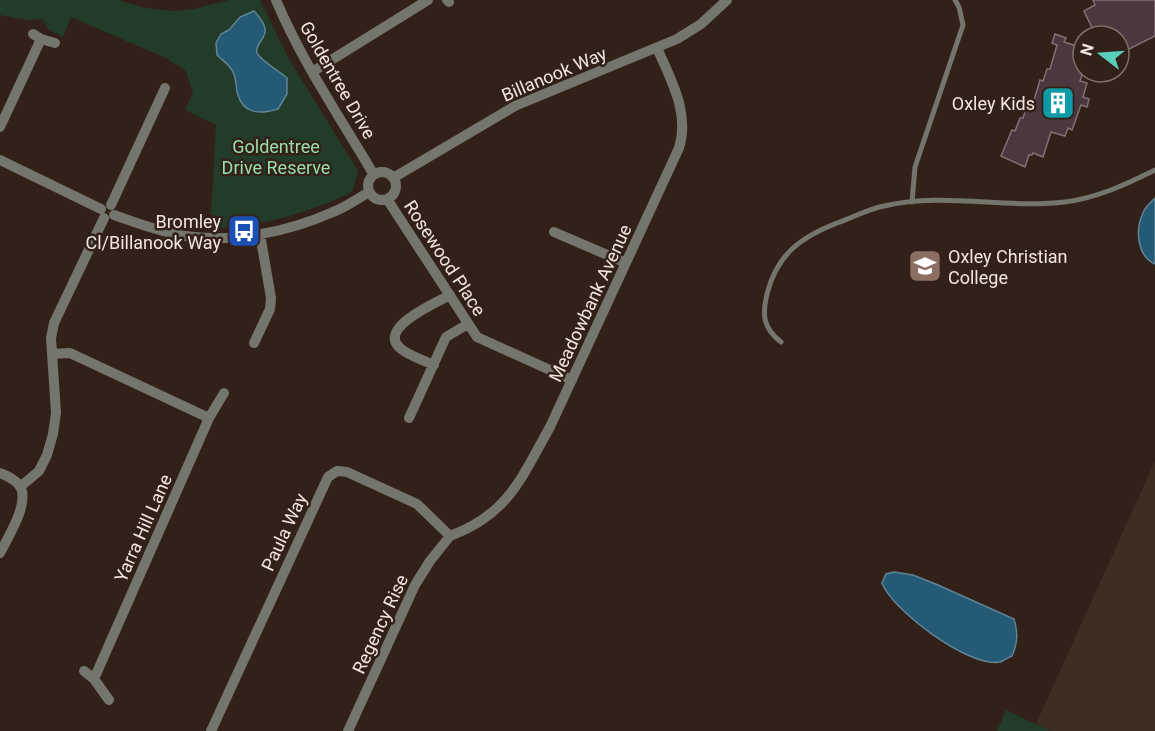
<svg xmlns="http://www.w3.org/2000/svg" width="1155" height="731" font-family="Roboto,sans-serif">
<style>
.industrial{fill:#3c2e22}
.green{fill:#233c2a}
.water{fill:#245a75;stroke:#618495;stroke-width:1.5}
.building{fill:#4b373e;stroke:#856f77;stroke-width:1.5}
.lines{fill:none;stroke-linecap:round;stroke-linejoin:round}
.service{stroke:#74756c;stroke-width:5}
.minor{stroke:#74756c;stroke-width:10}
.labels{text-anchor:middle;dominant-baseline:central;stroke-width:5;stroke-linejoin:round;paint-order:stroke}
.street-label{font-size:18px;fill:#f0e5df;stroke:#322119}
.poi-label{font-size:18px;fill:#f0e5df;stroke:#322119;text-anchor:end}
.park-label{font-size:18px;fill:#97deab;stroke:#322119}
</style>
<rect width="100%" height="100%" fill="#322119"/>
<path class="industrial" d="M1155,461V731H1050L1036,724Z"/>
<path class="green" d="M0,0H117L145,8L174,11L194,9L229,0H260L290,61L358,171L352,192C309,213 265,225 217,228L218,216L211,215L216,125L185,110L193,93L186,71L166,58L71,17L63,37L49,30L43,19L27,20L0,15Z
M1006,710L1050,731H997Z"/>
<path class="water" d="M254,11C279,38 254,38 257,53C259,59 280,72 287,78V94L278,109C262,114 244,115 238,95C235,87 237,80 233,72C230,65 222,60 217,55L216,43L221,34L229,30L240,17Z
M1155,198V264C1137,256 1135,230 1143,213C1145,207 1150,203 1155,198Z
M894,572L913,575L938,585L1014,619C1018,633 1018,642 1012,656C1009,657 1004,661 1000,662C969,668 892,610 882,583L886,574Z"/>
<path class="building" d="M1093,0H1155V36L1119,54V36H1096L1084,11L1095,5Z
M1055,34L1066,38L1064,42L1083,48V72L1080,81L1087,83L1083,97L1089,99L1087,107L1081,105L1072,130L1068,128L1065,136L1051,132L1043,157L1033,153L1032,155H1029L1025,167L1001,156L1012,130L1015,131L1020,118H1023L1029,99L1034,100L1040,80L1043,81L1047,69H1050L1057,45L1052,43Z"/>
<g class="lines">
<path class="service" d="M912,202L915,167L963,25L959,7L955,0
M781,342C763,328 762,315 767,294C777,254 801,237 837,223C852,218 868,209 884,206C944,192 1005,209 1065,202C1097,198 1127,184 1155,170"/>
<path class="minor" d="M276,0C302,62 340,117 374,175
M447,0L449,2
M33,34L41,39L55,43
M312,72L428,0
M0,127L41,39
M0,160L101,209
M368 186a14 14 0 1 1 28 0a14 14 0 1 1-28 0Z
M393,178L515,106L677,39L701,24L727,0
M387,199L477,337L572,380
M111,205L165,88
M114,215C137,223 160,232 185,236C234,243 288,232 333,212C346,207 357,199 369,192
M554,232L626,263
M254,343L270,309L271,298L260,234
M52,354L70,353L209,418
M434,365C423,360 409,356 400,348C377,328 436,303 450,295
M409,418L446,337L468,324
M0,473C7,476 15,479 20,486C30,503 8,537 0,553
M20,487L39,471L47,455L53,434L56,413L51,338L54,323L104,218
M450,536C509,514 521,478 550,427L679,148C690,113 671,80 657,48
M84,671L94,679L109,700
M94,679L209,418L224,393
M211,731L328,477L337,471L347,472L417,504L450,536
M348,731L415,585L430,561L450,536"/>
</g>
<defs>
<symbol id="building-square" viewBox="-11 -11 22 22"><rect x="-9" y="-9" width="18" height="18" rx="4" fill="#0f9aa8" stroke="#322119"/><path d="M-4-6H4V6H1V3H-1V6H-4ZM-2.5-4.3h1.7v1.8h-1.7ZM.8-4.3h1.7v1.8H.8ZM-2.5-1h1.7V.8h-1.7ZM.8-1h1.7V.8H.8Z" fill="#fff"/></symbol>
<symbol id="bus-square" viewBox="-11 -11 22 22"><rect x="-9" y="-9" width="18" height="18" rx="4" fill="#1a4fb4" stroke="#322119"/><path d="M-5-6H5V4H4V6H2V4H-2V6H-4V4H-5ZM-3.5-4V0h7V-4ZM-3.5 1.2v1.5H-2V1.2ZM2 1.2v1.5H3.5V1.2Z" fill="#fff"/></symbol>
<symbol id="school-square" viewBox="-11 -11 22 22"><rect x="-9" y="-9" width="18" height="18" rx="4" fill="#8d6e63" stroke="#322119"/><path d="M0-5L7-2L0 1L-7-2ZM-4 1L0 2.5L4 1V4Q0 6-4 4Z" fill="#fff"/></symbol>
</defs>
<g fill-rule="evenodd">
<use href="#building-square" x="1039" y="84" width="38" height="38"/>
<use href="#bus-square" x="225" y="212" width="38" height="38"/>
<use href="#school-square" x="906" y="247" width="38" height="38"/>
</g>
<g class="labels">
<g class="street-label">
<text transform="translate(554 74) rotate(-23)">Billanook Way</text>
<text transform="translate(338 80) rotate(60)">Goldentree Drive</text>
<text transform="translate(445 258) rotate(57)">Rosewood Place</text>
<text transform="translate(590 303) rotate(-65)">Meadowbank Avenue</text>
<text transform="translate(143 528) rotate(-66)">Yarra Hill Lane</text>
<text transform="translate(284 532) rotate(-65)">Paula Way</text>
<text transform="translate(380 624) rotate(-65)">Regency Rise</text>
</g>
<g class="poi-label">
<text x="1035" y="103">Oxley Kids</text>
<text x="221" y="221">Bromley<tspan x="221" dy="21">Cl/Billanook Way</tspan></text>
<text x="948" y="256" text-anchor="start">Oxley Christian<tspan x="948" dy="21">College</tspan></text>
</g>
<g class="park-label">
<text x="276" y="146">Goldentree<tspan x="276" dy="21">Drive Reserve</tspan></text>
</g>
</g>
<g transform="translate(1101 54) rotate(287)"><circle r="28" fill="#322119" stroke="#7e6f68" stroke-width="1.5"/>
<path d="M0-4.5L10 22L0 15L-10 22Z" fill="#5acebd"/>
<text y="-9" font-size="16" font-weight="bold" text-anchor="middle" fill="#f0e5df">N</text>
</g>
</svg>
